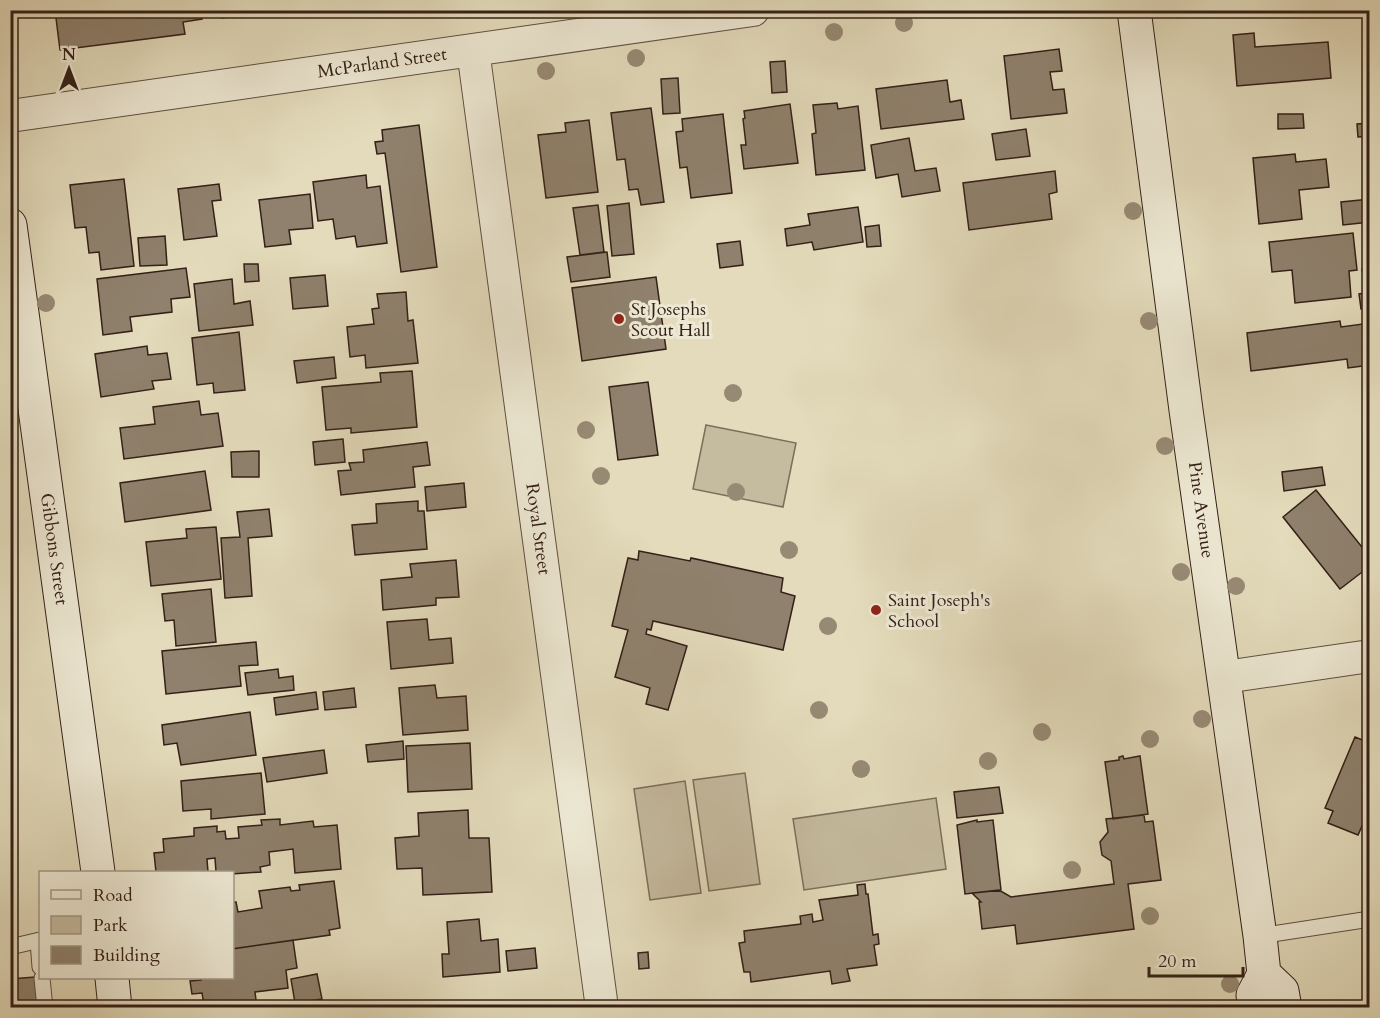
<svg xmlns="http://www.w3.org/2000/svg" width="1380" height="1018" font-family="Cardo,serif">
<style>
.green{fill:#c5bb9f;stroke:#7c6e5c;stroke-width:1.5}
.building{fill:#8f816d;stroke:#342018;stroke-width:1.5}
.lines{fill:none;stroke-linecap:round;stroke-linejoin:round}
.lane-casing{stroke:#604f41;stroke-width:17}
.street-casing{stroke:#604f41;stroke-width:34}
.secondary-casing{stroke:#342018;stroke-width:35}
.lane{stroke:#ede8d3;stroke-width:15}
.street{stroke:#ede8d3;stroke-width:32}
.secondary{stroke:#ede8d3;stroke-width:33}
.tree{fill:#978a74}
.poi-dot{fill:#8f2418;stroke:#ede8d3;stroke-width:2}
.labels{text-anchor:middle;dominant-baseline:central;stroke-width:6;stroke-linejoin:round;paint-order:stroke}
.street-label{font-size:18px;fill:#342018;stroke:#ede8d3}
.poi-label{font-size:18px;fill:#342018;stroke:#ede8d3;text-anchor:start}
</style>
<rect width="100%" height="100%" fill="#e3dbbb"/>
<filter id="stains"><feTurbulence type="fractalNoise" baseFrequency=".00333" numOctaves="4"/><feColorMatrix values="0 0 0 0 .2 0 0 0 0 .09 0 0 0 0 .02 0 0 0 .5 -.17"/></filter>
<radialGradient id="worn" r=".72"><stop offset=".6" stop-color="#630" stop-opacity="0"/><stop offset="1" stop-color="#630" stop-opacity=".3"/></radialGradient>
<path class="green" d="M706,425L796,443L783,507L693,489Z
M745,773L760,884L709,891L693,780Z
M685,781L701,893L650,900L634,789Z
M936,798L946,869L804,890L793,819Z"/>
<path class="building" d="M55,10H201L202,19L183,22L185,34L60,50Z
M221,10H290L222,18Z
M1254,33L1255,47L1328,42L1331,78L1237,86L1233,35Z
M1059,49L1062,71L1050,72L1053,90L1064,89L1067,113L1011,119L1004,56Z
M785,61L787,92L772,93L770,62Z
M678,78L680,113L663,114L661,79Z
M947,80L950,102L961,100L964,119L881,129L876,89Z
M837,103L838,109L858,106L865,170L816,175L812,134L816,133L813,105Z
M790,104L798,163L744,169L741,145H746L743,119L745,118L744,111Z
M651,108L664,202L641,205L638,189L629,190L625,159L617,160L611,113Z
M723,114L732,193L691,198L687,167L680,168L676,132L683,131L682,119Z
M1278,114H1303L1304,128L1278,129Z
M589,120L598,192L546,198L538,135L566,132L565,123Z
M1370,123V136L1358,137L1357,124Z
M419,125L437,267L401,272L385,153L377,154L375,142L383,141L382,130Z
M1026,129L1030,156L996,160L992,134Z
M909,138L915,171L936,168L940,191L902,197L898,174L876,178L871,145Z
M1295,154L1296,162L1326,159L1329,187L1299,190L1302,219L1259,224L1253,158Z
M1055,171L1057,192L1049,194L1052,219L969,230L963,183Z
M366,175L367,188L380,186L387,243L357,247L355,236L336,239L333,219L318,221L313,182Z
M124,179L134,266L101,270L99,252L89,253L86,227L75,228L70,185Z
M219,184L221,200L212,201L217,236L184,240L178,189Z
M310,194L313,228L289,230L291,244L265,247L259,200Z
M1370,199V222L1343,225L1341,202Z
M629,203L634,254L612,256L607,206Z
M598,205L604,252L580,255L573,208Z
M858,207L863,242L814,250L812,242L787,246L785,229L810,225L808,214Z
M879,225L881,246L867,247L865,227Z
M1353,233L1357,270L1349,271L1351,297L1295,303L1292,270L1272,272L1269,242Z
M165,236L167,265L140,266L138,238Z
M740,241L743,265L720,268L717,244Z
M607,252L610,277L571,282L567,257Z
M244,264H258L259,281L245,282Z
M186,268L190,297L171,299L172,312L130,317L132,331L103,335L97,279Z
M1370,268V308L1361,309L1359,294L1366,293L1362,269Z
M325,275L328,306L293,309L290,278Z
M656,277L666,349L582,361L572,288Z
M232,279L234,304L250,301L253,325L199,331L194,284Z
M406,292L408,321L413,320L418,363L366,368L365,355L350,357L347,327L374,324L372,309L379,308L377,294Z
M1340,321L1341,327L1370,323V365L1348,368L1347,359L1251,371L1247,333Z
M239,332L245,390L214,393L213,383L197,385L192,338Z
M147,346L148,355L167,353L171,379L152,381L154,389L101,397L95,354Z
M334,357L336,378L297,383L294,361Z
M412,371L417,427L351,433V428L326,430L322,387L381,382L380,373Z
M648,382L658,455L618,460L609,387Z
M199,401L201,415L218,413L223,446L124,459L120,428L155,424L153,407Z
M343,439L345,462L315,465L313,442Z
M427,442L430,465L413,467L415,487L341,495L338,471L351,470L349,463L364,462L363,450Z
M259,451V477H232L231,452Z
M1322,467L1325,485L1284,491L1282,472Z
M205,471L211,510L125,522L120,483Z
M464,483L466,507L427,511L425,487Z
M1316,490L1370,557V566L1340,589L1283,517Z
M418,501V511H424L427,549L355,555L352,525L377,523L376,504Z
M269,509L272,536L248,538L252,596L225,598L221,538L240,537L237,512Z
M216,527L221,579L151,586L146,542L187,538L186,529Z
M639,551L690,561L691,558L783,578L781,592L795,596L783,650L653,621L651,630L647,629L646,634L687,646L668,710L646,704L650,688L615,677L628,630L612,626L628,558L638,560Z
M456,560L459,597L436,598V605L383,610L381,580L412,577L410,564Z
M211,589L216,642L176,646L174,620L165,621L162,594Z
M427,619L429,640L451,638L453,663L391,669L387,622Z
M256,642L258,665L239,666L241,686L166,694L162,651Z
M278,669L279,678L293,676L294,690L248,695L245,673Z
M435,685L437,698L466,696L468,730L403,735L399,688Z
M354,688L356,707L325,710L323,692Z
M316,692L318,709L276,715L274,698Z
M250,712L256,755L181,765L177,743L164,745L162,725Z
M1355,737L1370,743V808L1358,835L1328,823L1333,811L1325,808Z
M403,741L404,759L368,762L366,745Z
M470,743L472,789L408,792L406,746Z
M324,750L327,773L267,782L263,758Z
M1123,756L1124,759L1140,756L1148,814L1113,819L1105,762L1119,760V757Z
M261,773L265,814L211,819V809L183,811L181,781Z
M999,787L1003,813L957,818L954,792Z
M468,810L469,838H489L492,892L423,895L422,868L397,869L395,838L419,836L418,813Z
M1144,815L1145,822L1153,821L1161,880L1128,884L1134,929L1017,944L1015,925L982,929L979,902H981L972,893L999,890L1011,897L1114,884L1111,861L1102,855L1100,842L1108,832L1106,819Z
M280,819V825L313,821L314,827L337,825L341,869L295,873L293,849L269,852L270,865L260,867L261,872L232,874V872H216L215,858L207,859L208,872H156L154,853L164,852L163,839L194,836V828L217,826V832L225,831L226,839L239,838L238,827L262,825L261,820Z
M977,820V822L993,820L1001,890L965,894L957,825Z
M334,881L340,928L329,930L330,935L232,949V902H236L238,912L262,908L259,891L290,887L291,891L300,890L299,885Z
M865,884L866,894H868L873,935L878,934L879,944L874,945L877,965L847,969L850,981L832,984L830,971L751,982L750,972H744L739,943L745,942L744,931L801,924L800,916L812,914L813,922L823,920L819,900L858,895L857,885Z
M479,919L481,941L498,939L500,972L443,977L442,954H449L447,922Z
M293,940L297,968L286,970L288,988L255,992L257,1008H224L223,1002L204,1005L202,993L192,994L190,981L201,980V978H232V949Z
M535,948L537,968L508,971L506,951Z
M648,952L649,968L639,969L638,953Z
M317,974L322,999L295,1003L291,979Z
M35,977L38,1008H10V979Z
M793,1002V1008H713Z"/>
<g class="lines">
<defs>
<path id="lane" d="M1260,936L1370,919
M38,941L40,967
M10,947L40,940
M42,978L45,1008"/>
<path id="street" d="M473,50L602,1008
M10,116L753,10
M1225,677L1370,656"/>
<path id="secondary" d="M1134,10L1186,410L1260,936L1264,974L1253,995L1255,1008
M10,225L98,872
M1264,974L1282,991L1285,1008
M112,978L115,1008"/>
</defs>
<use href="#lane" class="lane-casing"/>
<use href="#street" class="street-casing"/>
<use href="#secondary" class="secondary-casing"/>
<use href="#lane" class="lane"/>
<use href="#street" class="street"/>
<use href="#secondary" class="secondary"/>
</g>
<g class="tree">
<circle cx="904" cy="23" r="9"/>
<circle cx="834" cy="32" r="9"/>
<circle cx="636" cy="58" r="9"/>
<circle cx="546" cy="71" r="9"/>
<circle cx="1133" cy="211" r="9"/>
<circle cx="46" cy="303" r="9"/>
<circle cx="1149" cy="321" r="9"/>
<circle cx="733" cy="393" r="9"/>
<circle cx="586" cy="430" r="9"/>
<circle cx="1165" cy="446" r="9"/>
<circle cx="601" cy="476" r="9"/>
<circle cx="736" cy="492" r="9"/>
<circle cx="789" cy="550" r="9"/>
<circle cx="1181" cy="572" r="9"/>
<circle cx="1236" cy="586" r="9"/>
<circle cx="828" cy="626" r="9"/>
<circle cx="819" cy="710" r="9"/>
<circle cx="1202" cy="719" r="9"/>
<circle cx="1042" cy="732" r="9"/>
<circle cx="1150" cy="739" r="9"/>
<circle cx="988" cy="761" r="9"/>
<circle cx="861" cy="769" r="9"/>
<circle cx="1072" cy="870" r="9"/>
<circle cx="1150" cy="916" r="9"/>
<circle cx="1230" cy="984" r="9"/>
</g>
<g class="poi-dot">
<circle cx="619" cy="319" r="6"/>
<circle cx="876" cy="610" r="6"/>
</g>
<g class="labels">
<g class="street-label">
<text transform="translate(382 63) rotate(-8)">McParland Street</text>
<text transform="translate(1201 510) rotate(82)">Pine Avenue</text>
<text transform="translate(538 529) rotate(82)">Royal Street</text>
<text transform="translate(54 549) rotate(82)">Gibbons Street</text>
</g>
<g class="poi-label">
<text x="631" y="309">St Josephs<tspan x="631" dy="21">Scout Hall</tspan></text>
<text x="888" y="600">Saint Joseph's<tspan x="888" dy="21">School</tspan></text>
</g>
</g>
<rect width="1380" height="1018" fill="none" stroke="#e3dbbb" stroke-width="36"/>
<rect x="12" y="12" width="1356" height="994" fill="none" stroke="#342018" stroke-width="3"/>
<rect x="18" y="18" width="1344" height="982" fill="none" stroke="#342018" stroke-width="1.5"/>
<rect x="39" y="871" width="195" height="108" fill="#ede8d3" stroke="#a39888" stroke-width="1.5"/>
<rect x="51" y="890" width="30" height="9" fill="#ede8d3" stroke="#a39888" stroke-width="1.5"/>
<text x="93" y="901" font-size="18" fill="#342018">Road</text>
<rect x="51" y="916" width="30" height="18" fill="#c5bb9f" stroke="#a39888" stroke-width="1.5"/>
<text x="93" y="931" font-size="18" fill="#342018">Park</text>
<rect x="51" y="946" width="30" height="18" fill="#8f816d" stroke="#a39888" stroke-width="1.5"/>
<text x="93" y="961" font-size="18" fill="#342018">Building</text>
<g transform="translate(69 69)" stroke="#ede8d3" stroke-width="4.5" paint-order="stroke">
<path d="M0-4.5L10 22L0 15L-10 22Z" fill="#342018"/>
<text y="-9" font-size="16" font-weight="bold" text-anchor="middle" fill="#342018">N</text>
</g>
<path d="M1149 967v9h94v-9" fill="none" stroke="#342018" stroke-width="3"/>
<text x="1158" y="967" font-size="18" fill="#342018" stroke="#ede8d3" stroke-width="4.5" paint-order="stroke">20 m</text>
<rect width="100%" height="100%" filter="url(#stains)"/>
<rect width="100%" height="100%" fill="url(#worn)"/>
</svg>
